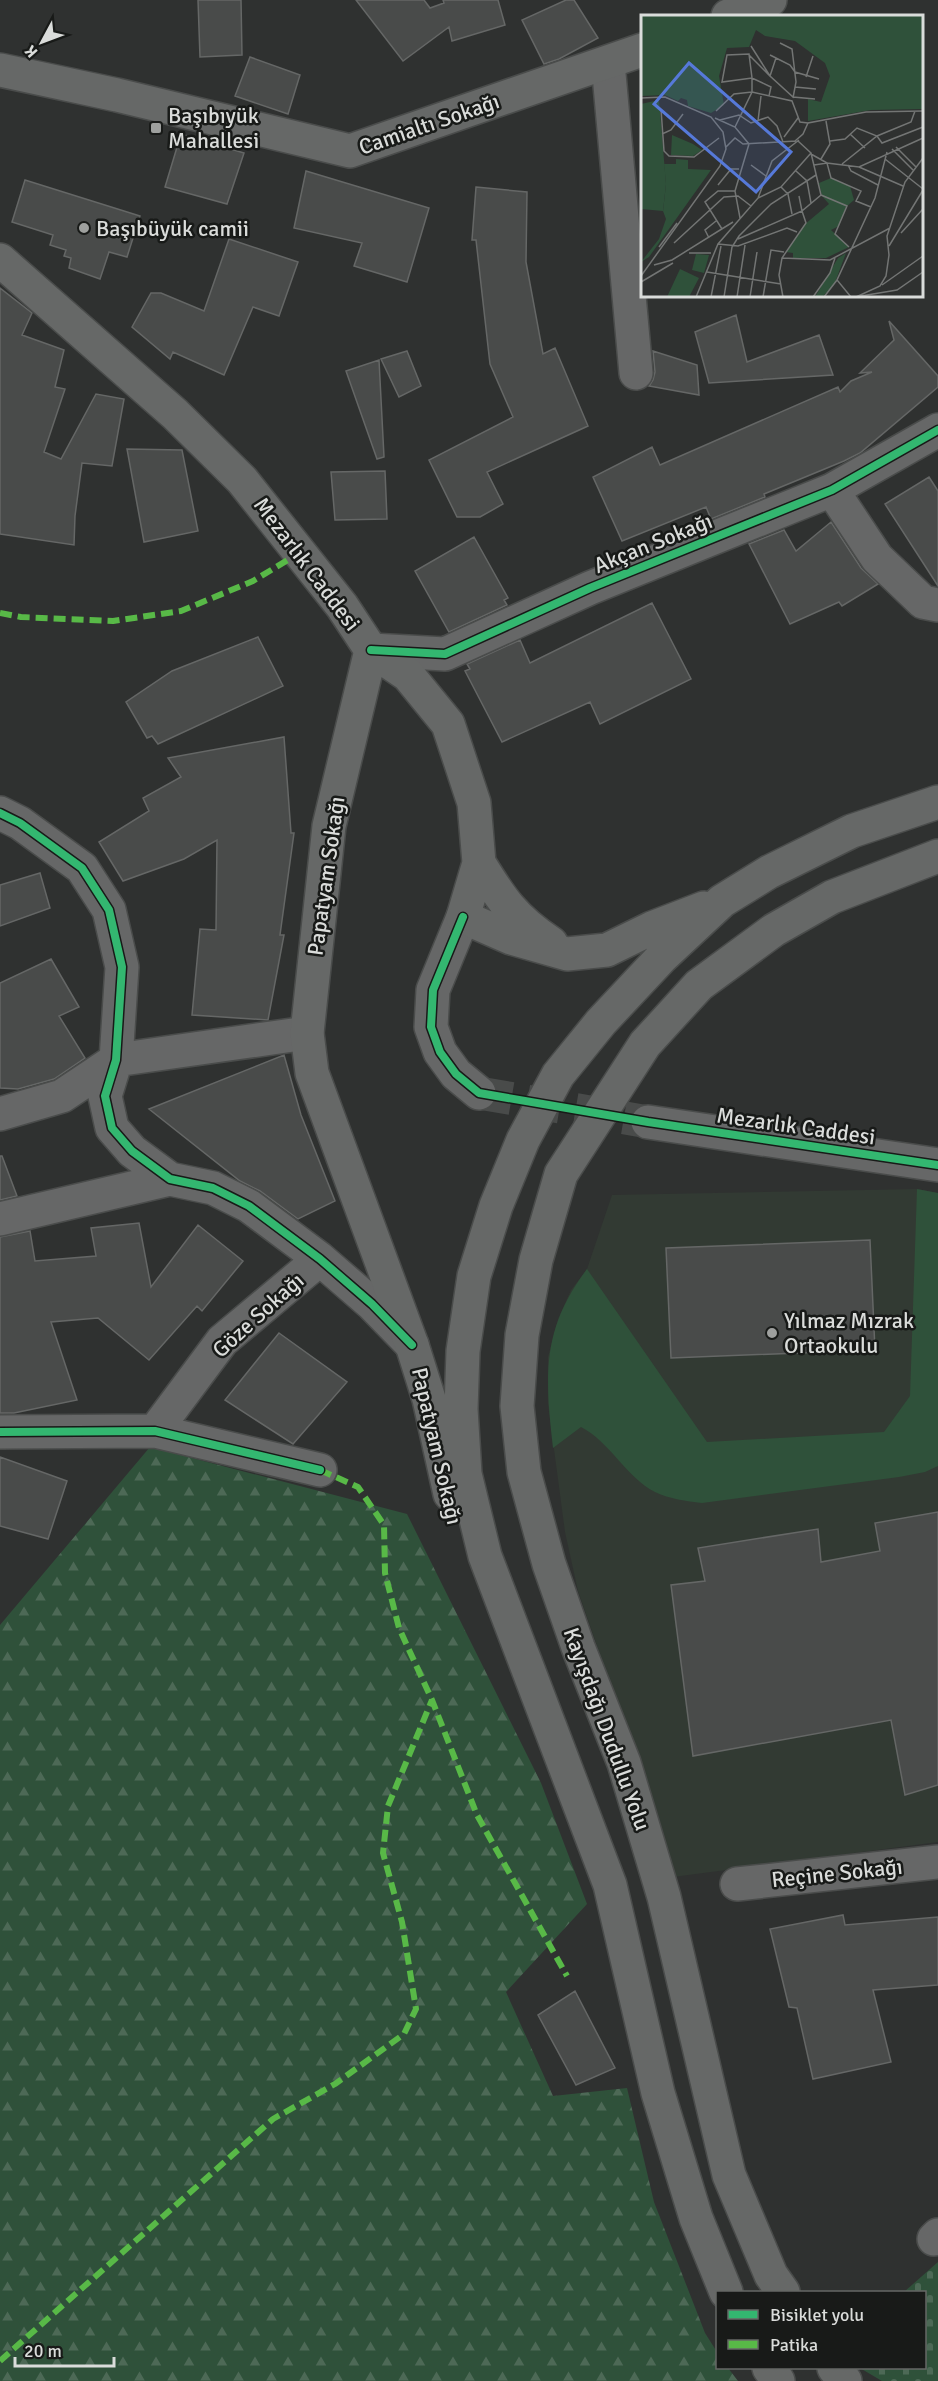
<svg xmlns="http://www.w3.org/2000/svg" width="938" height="2381" font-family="Signika,sans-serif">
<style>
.built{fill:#323a33}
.grass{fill:#2f513a}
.forest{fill:url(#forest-firs)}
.cemetery{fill:url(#cemetery-stones)}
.building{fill:#494b4a;stroke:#656766;stroke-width:1.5}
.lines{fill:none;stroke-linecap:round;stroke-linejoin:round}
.minor-tunnel{stroke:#494b4a;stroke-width:33;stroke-dasharray:33 16;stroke-linecap:butt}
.minor-casing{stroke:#4a4c4b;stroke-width:36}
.major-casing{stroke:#4a4c4b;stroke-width:36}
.minor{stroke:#666767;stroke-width:33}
.major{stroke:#666867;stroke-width:33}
.quiet{stroke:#58b947;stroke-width:6;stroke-dasharray:12 6;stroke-linecap:butt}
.cycleway-casing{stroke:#181a18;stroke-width:11}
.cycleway{stroke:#33b770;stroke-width:8}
.poi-dot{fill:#9ea09e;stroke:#181a18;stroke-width:2}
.labels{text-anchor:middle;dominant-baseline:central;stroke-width:5;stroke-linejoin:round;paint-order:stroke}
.poi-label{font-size:22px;fill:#dadcda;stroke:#181a18;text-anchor:start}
.street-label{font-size:22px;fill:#dadcda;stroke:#181a18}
.inset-road{fill:none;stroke:#737574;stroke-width:1.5}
.view{fill:#5679d9;fill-opacity:0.15;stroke:#5679d9;stroke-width:3}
.inset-edge{fill:none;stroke:#dadcda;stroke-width:3}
</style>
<defs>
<pattern id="forest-firs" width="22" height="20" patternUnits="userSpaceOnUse" patternTransform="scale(1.5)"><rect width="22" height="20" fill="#2f513a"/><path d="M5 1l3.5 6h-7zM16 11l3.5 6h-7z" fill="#4d6956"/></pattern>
<pattern id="cemetery-stones" width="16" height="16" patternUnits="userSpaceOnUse" patternTransform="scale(1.5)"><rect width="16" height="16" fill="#2f513a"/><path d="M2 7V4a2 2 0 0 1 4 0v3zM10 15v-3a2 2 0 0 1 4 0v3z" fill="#4d6956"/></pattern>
</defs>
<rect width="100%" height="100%" fill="#2f3130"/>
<path class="built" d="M917,1189L938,1193V1842L673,1877L638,1764L578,1591L565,1532L548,1404V1357L558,1319L571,1290L587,1269L612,1195Z"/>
<path class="grass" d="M917,1189L938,1193V1466L925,1472L899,1477L702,1503C686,1501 670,1499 655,1492C628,1479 609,1441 581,1427L553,1448C545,1376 541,1330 587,1269L707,1442L884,1432L910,1396Z"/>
<path class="forest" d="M150,1447L407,1514L541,1783L587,1904L506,1992L553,2096L627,2088L654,2202L705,2333L717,2352L718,2368H728L738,2381H0V1625Z"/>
<path class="cemetery" d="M938,2262V2381H882L860,2368H924V2292H904Z"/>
<path class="building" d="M198,0H241L242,55L200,57Z
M356,0H424L430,8L444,3L443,0H498L505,25L452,41L449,27L403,61Z
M566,0H574L598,38L559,59L544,64L522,20Z
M250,57L300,75L288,114L235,96Z
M181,134L244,153L227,204L165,187Z
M306,171L429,208L407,282L354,266L362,243L294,228Z
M25,180L140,216L127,257L109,252L100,279L69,268L71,258L64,256L66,250L50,245L53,235L12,222Z
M476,187L527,192L526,262L543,354L555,348L588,426L487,472L503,504L480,517H457L429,460L513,417L490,364L476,240H472Z
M229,239L298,262L279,316L253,307L224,375L173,352L170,359L132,327L151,293H161L204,311Z
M0,288L32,313L22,335L64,350L55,387L65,389L44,452L61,459L96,394L124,399L112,466L82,463L75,516L74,545L0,534Z
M736,315L747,362L819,335L833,375L709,383L695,332Z
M889,321L938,376V387L860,453L844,461L764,494L765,497L711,519L706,507L622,541L593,477L652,447L660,465L838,387L840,392L851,381L872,372L860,373L894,340Z
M407,351L421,386L399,397L381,359Z
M653,351L697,365L699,395L649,386L653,380L655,372Z
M379,360L384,457L377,459L346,371Z
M127,449L182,450L198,531L144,542Z
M385,471L387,519L335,520L331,472Z
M929,477L938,491V586L885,504Z
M831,522L861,568L878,584L842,606L839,602L790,624L749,544L784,530L796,551Z
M474,537L508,598L504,600L507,605L449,632L415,571Z
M652,603L691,679L600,724L590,702L502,742L465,671L470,669L467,664L520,640L530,663Z
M258,637L283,686L158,744L152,736L147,738L126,702L172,671Z
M284,737L291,833H294L280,935H284L268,1020L192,1015L200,929L216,930L217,840L184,859L123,881L99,842L149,811L143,798L181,777L168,758Z
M40,873L50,908L0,926V885Z
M51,959L79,1007L59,1016L85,1058L54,1079L18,1089L0,1088V983Z
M284,1055L301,1115L335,1201L298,1219L260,1191L240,1181L149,1109Z
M0,1156H2L17,1196L0,1200Z
M139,1223L151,1287L198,1225L243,1261L202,1311L197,1306L149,1360L98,1318L51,1322L77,1400L14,1413H0V1237L30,1231L35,1261L96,1256L91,1228Z
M870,1240L875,1350L671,1358L666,1248Z
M279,1333L347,1382L293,1444L225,1400Z
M0,1457L67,1481L48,1539L0,1526Z
M938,1512V1785L905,1795L891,1720L693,1756L671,1585L705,1581L698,1548L818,1529L821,1562L880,1551L875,1523Z
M843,1915L845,1925L938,1917V1985L873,1990L891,2062L813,2079L797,2008L789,2007L770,1929Z
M575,1991L615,2068L576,2085L538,2015Z"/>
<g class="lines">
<path class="minor-tunnel" d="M479,1093L648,1122"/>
<defs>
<path id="minor" d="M608,63L636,373
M832,490L877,558L923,602L938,605
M371,650L445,654L590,588L832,490L938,430
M0,813L20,823L82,868L109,910L122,967L116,1060L105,1096L112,1128L132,1151L170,1179L213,1188L249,1206L320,1259L372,1304L412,1345
M463,917L433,990L431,1027L440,1052L456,1074L479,1093
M0,1114L62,1096L116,1060L307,1033
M648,1122L938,1165
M0,1219L170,1179
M155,1431L222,1341L320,1259
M0,1432L155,1431L320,1470
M737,1884L938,1862
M934,2239L938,2235"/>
<path id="major" d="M728,16L770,0
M0,70L117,95L350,151L642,50
M0,260L175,414L242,480L342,606L371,650L408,675L448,724L474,803L479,863L463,917L511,938L567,954L607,950L652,928L704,908
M371,650L329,826L307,1033L312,1073L412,1345L429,1399L450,1494
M479,863C501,899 514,919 551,943
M726,2292L696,2218L658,2093L610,1885L485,1556L465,1474L461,1409L463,1351L474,1276L496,1206L523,1140L558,1075L601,1022L662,957L722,901L769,872L852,831L938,802
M783,2292L771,2275L729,2175L664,1897L624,1763L578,1647L549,1564L524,1472L517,1406L522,1335L536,1260L561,1174L645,1044L699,985L774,930L832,897L938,856
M769,2368L778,2381
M834,2368L845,2381"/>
</defs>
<use href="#minor" class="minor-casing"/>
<use href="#major" class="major-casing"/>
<use href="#minor" class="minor"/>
<use href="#major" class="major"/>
<path class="quiet" d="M0,613L21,617L113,621L181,611L253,581L301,552
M320,1470L358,1487L384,1525L385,1573L399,1628L432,1700L477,1815L567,1976
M0,2361L273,2119L335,2084L404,2034L416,2009L402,1922L383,1853L388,1806L432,1700"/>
<defs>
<path id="cycleway" d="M371,650L445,654L590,588L832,490L938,430
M0,813L20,823L82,868L109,910L122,967L116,1060L105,1096L112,1128L132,1151L170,1179L213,1188L249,1206L320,1259L372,1304L412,1345
M463,917L433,990L431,1027L440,1052L456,1074L479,1093L648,1122L938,1165
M0,1432L155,1431L320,1470"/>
</defs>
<use href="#cycleway" class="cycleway-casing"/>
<use href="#cycleway" class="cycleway"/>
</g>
<g class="poi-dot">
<rect x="150" y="122" width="12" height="12" rx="3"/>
<circle cx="84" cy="228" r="6"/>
<circle cx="772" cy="1333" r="6"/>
</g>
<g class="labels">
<g class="poi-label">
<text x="168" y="115">Başıbıyük<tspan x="168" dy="25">Mahallesi</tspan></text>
<text x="96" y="228">Başıbüyük camii</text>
<text x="784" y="1320">Yılmaz Mızrak<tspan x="784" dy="25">Ortaokulu</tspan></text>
</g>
<g class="street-label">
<text transform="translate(429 124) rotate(-19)">Camialtı Sokağı</text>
<text transform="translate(653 543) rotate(-22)">Akçan Sokağı</text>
<text transform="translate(307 564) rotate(53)">Mezarlık Caddesi</text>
<text transform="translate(326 876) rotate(-82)">Papatyam Sokağı</text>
<text transform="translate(796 1126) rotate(8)">Mezarlık Caddesi</text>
<text transform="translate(258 1315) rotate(-42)">Göze Sokağı</text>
<text transform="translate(437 1446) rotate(77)">Papatyam Sokağı</text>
<text transform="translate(607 1729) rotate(70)">Kayışdağı Dudullu Yolu</text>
<text transform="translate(837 1873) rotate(-6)">Reçine Sokağı</text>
</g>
</g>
<g transform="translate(641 15)">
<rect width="282" height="282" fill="#2f3130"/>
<path d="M31,120L52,129L61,135L52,141L30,140ZM35,144L47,145V154L70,155L8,242L0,247L18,224L25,204L22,196L25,169L23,149H35ZM190,163L209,171L213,185L205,192L198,211L190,215L208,232L185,243H152V238L145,237L163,210L188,189L181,181L178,168ZM205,238L193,270L181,282H174L197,243ZM39,254L58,263L48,282H26Z" fill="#2f513a"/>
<path d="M0,0H282V94L230,95L167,106V84L180,87L189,61L184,48L154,26L124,21L115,15L108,32L86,33L78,61L83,90L70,98L47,91L46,85L40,83L37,86L24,80L0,81Z" fill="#2f513a"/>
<path d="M18,85L25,169L22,196L0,194V89Z" fill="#2f513a"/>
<path d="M55,239L68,240L63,258L51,255Z" fill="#2f513a"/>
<path class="inset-road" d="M139,28L151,34L155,67L152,83M110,31L129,61L152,82L174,84M108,40L129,61L135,43L129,40M135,43L149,50L154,57L178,64M165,62L172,41M154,72L175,74M0,83L24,82L70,102L82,117L85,134L79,151L0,261M20,94L23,136L28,141L53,142L78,123M75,96L93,79L111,77L151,86L159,107L167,108M74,103L94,112L108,129M79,105L98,100L110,108L127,102L136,111L142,127M117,106L120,81M94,112L111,77V63L108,39L86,40L81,67L111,63L130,72L128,81M21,119L30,115L42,99M209,119L224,133M143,122L157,103M154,126L162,119L167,108L225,97L282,96M189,126L204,124L216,113L236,121L241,128L282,112M85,132L94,123L102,129L155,126M255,132L275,152M251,134L272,155M170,139L186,148L218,152L282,123M180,144L189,129L185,106M244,144L282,174M201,149L236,121L270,107L274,96M110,150L125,161M173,150L186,148L190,163L220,176L215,186L230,192M207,150L210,156L237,170M218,152L262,171M155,156L166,166L170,188M77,170L90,154H98M140,172L147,179L151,199M94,176L108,129M180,180L206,191L194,219L208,232M117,183L131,146L158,125M81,214L64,187L77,176H94L99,203M260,218L282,194M68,223L64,215L75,206M97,224L161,196L158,181M33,228L83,182L97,181L110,191M77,229L97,231L146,213L156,217M248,231L282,175M18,232L36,208M48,238H70M141,243L189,245L249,213M13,250L31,245L92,207M66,257L140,269M0,267L32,248M241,270L282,241M220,281L256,275L282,257M55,282L77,229L117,183L140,172L170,138L157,126M70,282L80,231M83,282L91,232L98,221L130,189L175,160M96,282L104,230M109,282L116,237M122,282L130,235L143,237M142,282L138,260L141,243L165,208L161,196L180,180L170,138M172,282L189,258L194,243M183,282L196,265M210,282L196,265L234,183L246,137M215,282L239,271L245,261L248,240L246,221L264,167L282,143"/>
<path class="view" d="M48,48L150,137L115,177L13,89Z"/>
<rect width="282" height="282" class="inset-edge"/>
</g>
<rect x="716" y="2291" width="210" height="78" fill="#181a18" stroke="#666866" stroke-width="1.5"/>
<rect x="728" y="2310" width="30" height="9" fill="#33b770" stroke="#666866" stroke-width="1.5"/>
<text x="770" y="2321" font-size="18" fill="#dadcda">Bisiklet yolu</text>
<rect x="728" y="2340" width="30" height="9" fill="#58b947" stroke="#666866" stroke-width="1.5"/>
<text x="770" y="2351" font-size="18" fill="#dadcda">Patika</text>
<g transform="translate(42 42) rotate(229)" stroke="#181a18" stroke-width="4.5" paint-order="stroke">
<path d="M0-4.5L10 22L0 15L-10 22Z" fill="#dadcda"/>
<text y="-9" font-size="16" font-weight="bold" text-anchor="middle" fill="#dadcda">K</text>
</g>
<path d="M15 2357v9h99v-9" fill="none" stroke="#dadcda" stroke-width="3"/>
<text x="24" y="2357" font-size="18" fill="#dadcda" stroke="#181a18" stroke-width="4.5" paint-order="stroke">20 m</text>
</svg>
